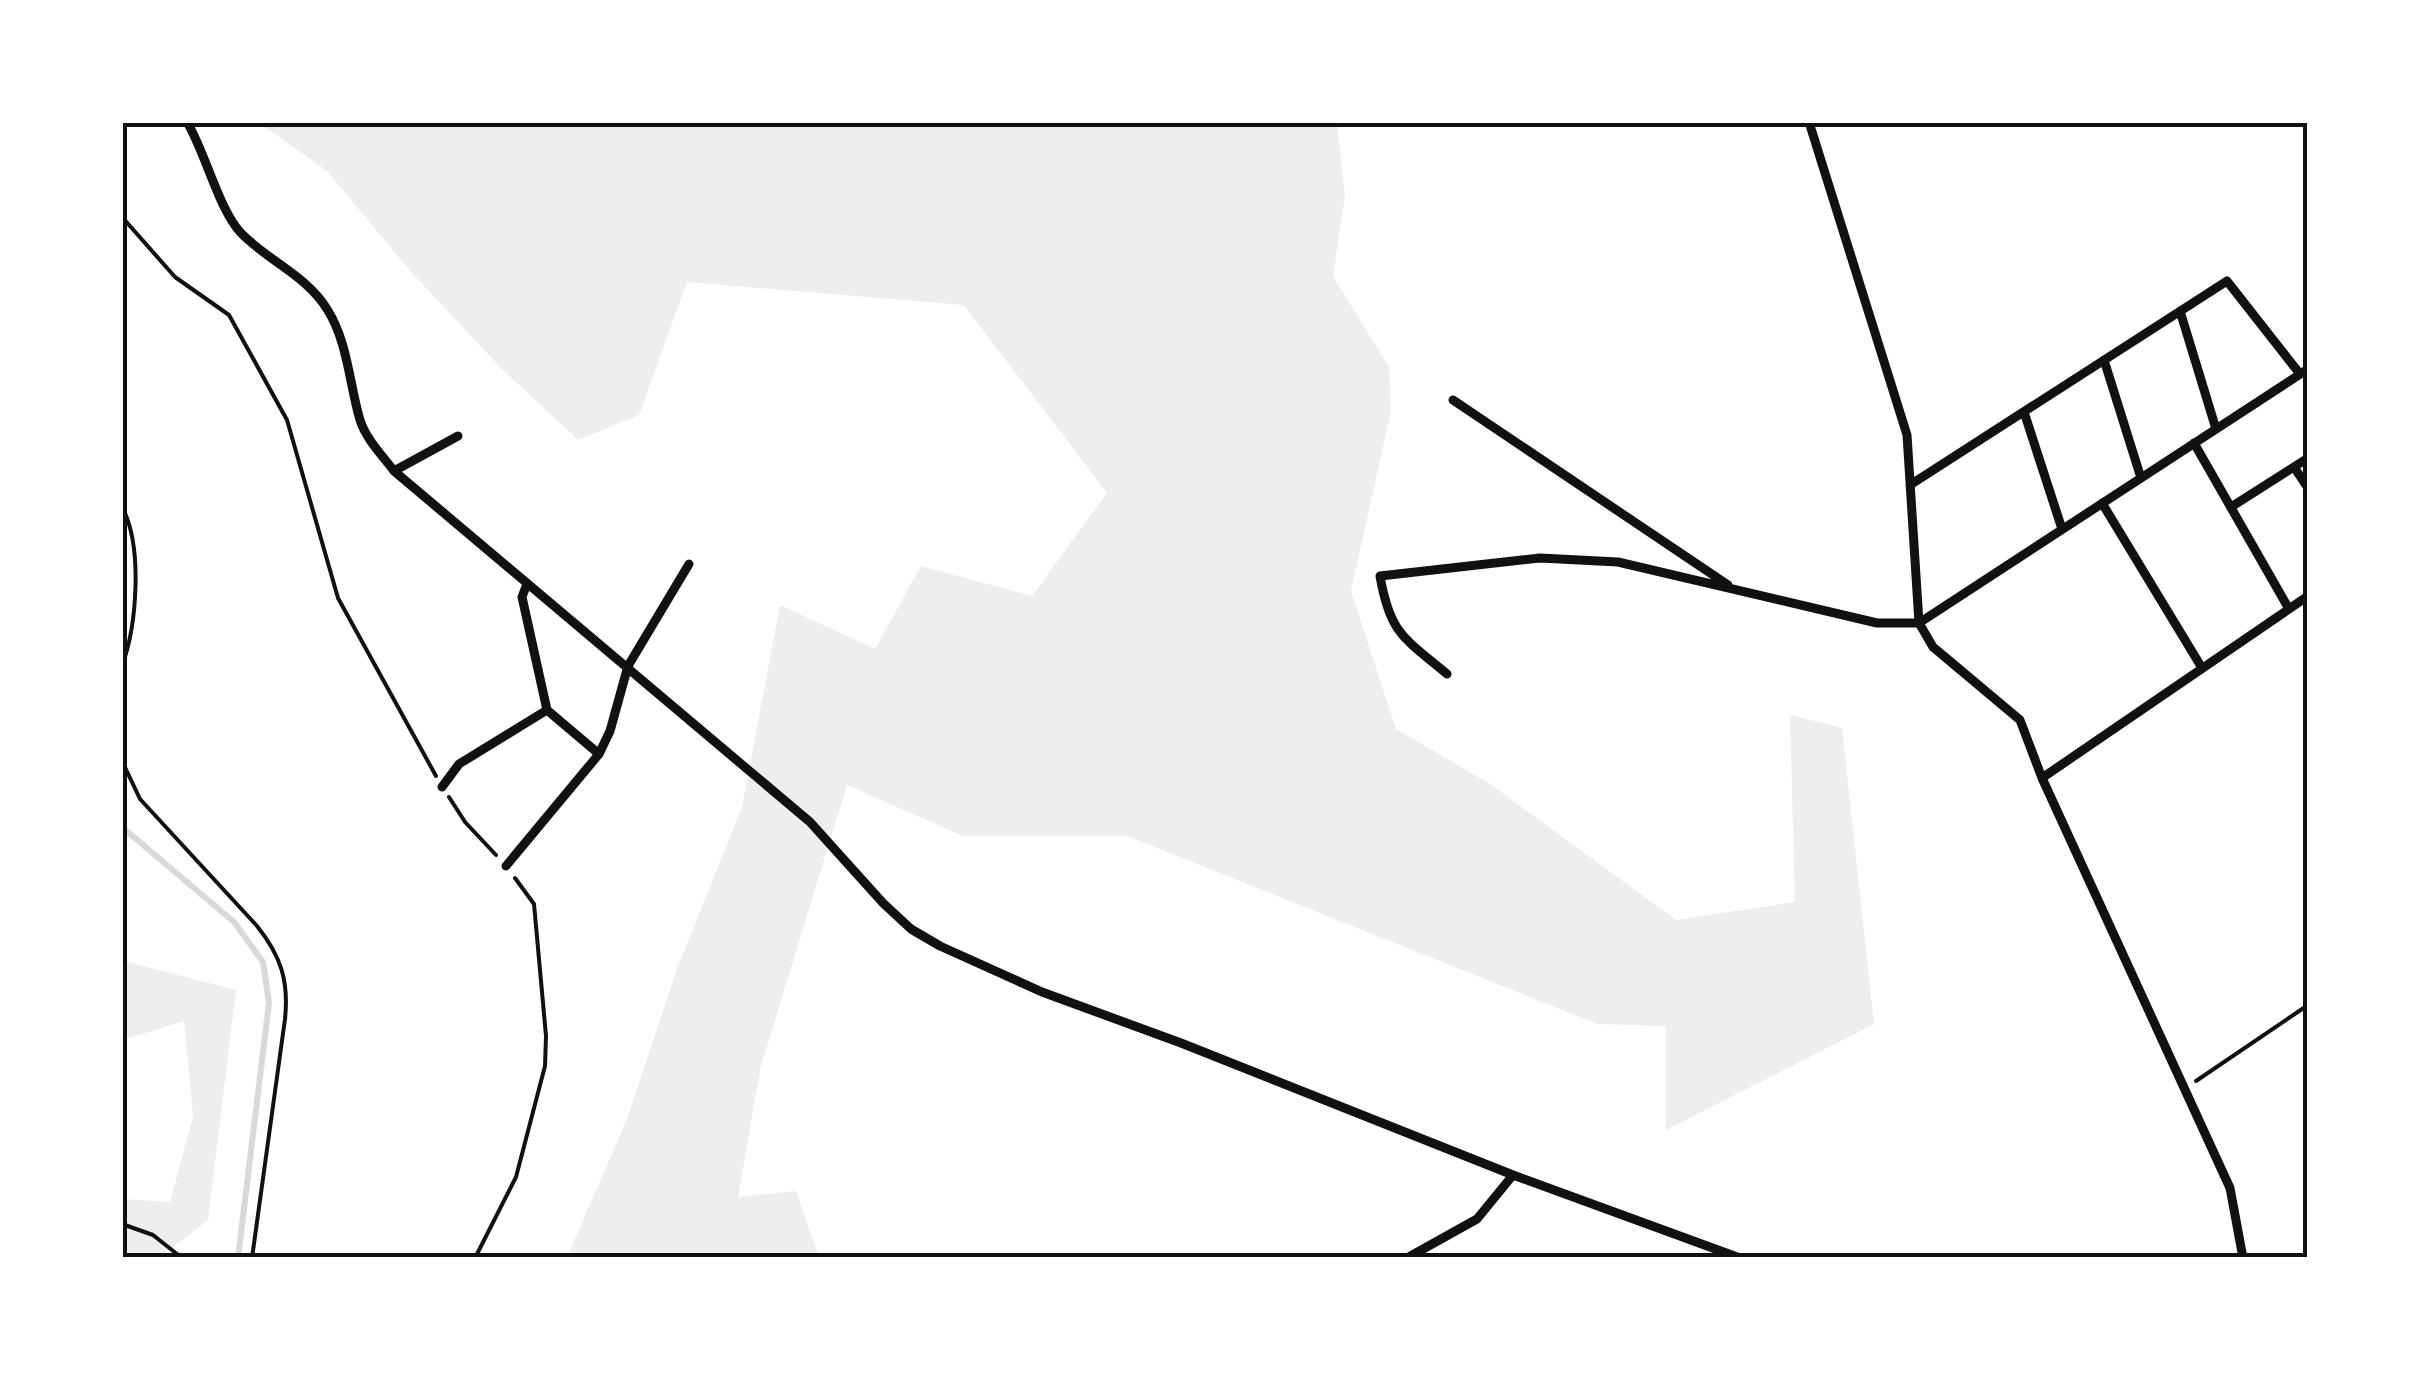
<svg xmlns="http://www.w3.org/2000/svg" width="2430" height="1380" font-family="'Alegreya Sans',sans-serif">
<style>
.green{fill:#eee}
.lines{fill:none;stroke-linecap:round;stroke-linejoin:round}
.stream{stroke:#d9d9d9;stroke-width:6}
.path{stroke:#111;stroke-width:4}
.minor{stroke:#111;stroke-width:9}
.neatline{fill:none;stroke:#111;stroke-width:4}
</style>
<rect width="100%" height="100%" fill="#fff"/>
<path class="green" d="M259,123H1337L1345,196L1333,276L1389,367L1391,411L1351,591L1396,729L1490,784L1676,920L1795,902L1790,715L1842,728L1874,1024L1666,1130V1026L1597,1024L1127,836H963L847,785L761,1066L738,1197L796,1191L819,1257H567L627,1119L678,966L742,807L780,605L875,649L921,566L1032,596L1107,493L964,305L687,282L639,415L578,440L502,369L411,272L327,171Z
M122,956L128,962L236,990L208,1220L160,1257H123V1199L170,1202L193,1116L184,1021L123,1040Z"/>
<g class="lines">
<path class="stream" d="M122,827L234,922L263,962L269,1003L238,1258"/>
<path class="path" d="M122,217L175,277L229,315L287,420L338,598L436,776
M122,507C143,546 137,625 122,666
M122,761L140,799L257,926C281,956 289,981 285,1019L252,1258
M449,797L465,822L496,855
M2196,1081L2308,1005
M122,1224L153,1235L182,1258
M475,1258L516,1177L545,1066L546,1036L534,904L515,878"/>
<path class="minor" d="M187,122C206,154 219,210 241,233C268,261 306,275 327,309C348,342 349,383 360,420C366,439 382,455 394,471L810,822L883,903L911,929L940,946L1042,992L1181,1043L1513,1175L1740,1258
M1809,122L1907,435L1919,623L1933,647L2020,720L2042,778L2230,1188L2243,1258
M2180,311L2216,429
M2104,360L2141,478
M1453,400L1728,585
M2024,412L2062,529
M2194,443L2289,609
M2294,467L2308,488
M394,471L458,436
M1910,485L2227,281L2300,374
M2102,503L2202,668
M2231,507L2308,458
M527,584L522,597L547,710L599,754
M1447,674C1404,638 1390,634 1380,576L1540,558L1618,562L1877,623H1919L2308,369
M2042,778L2308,596
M442,787L459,764L547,710
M506,866L599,754L610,731L628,666L689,564
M1407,1258L1477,1219L1513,1175"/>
</g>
<rect width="2430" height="1380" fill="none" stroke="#ffffff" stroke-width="250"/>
<rect x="125" y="125" width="2180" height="1130" class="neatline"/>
</svg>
